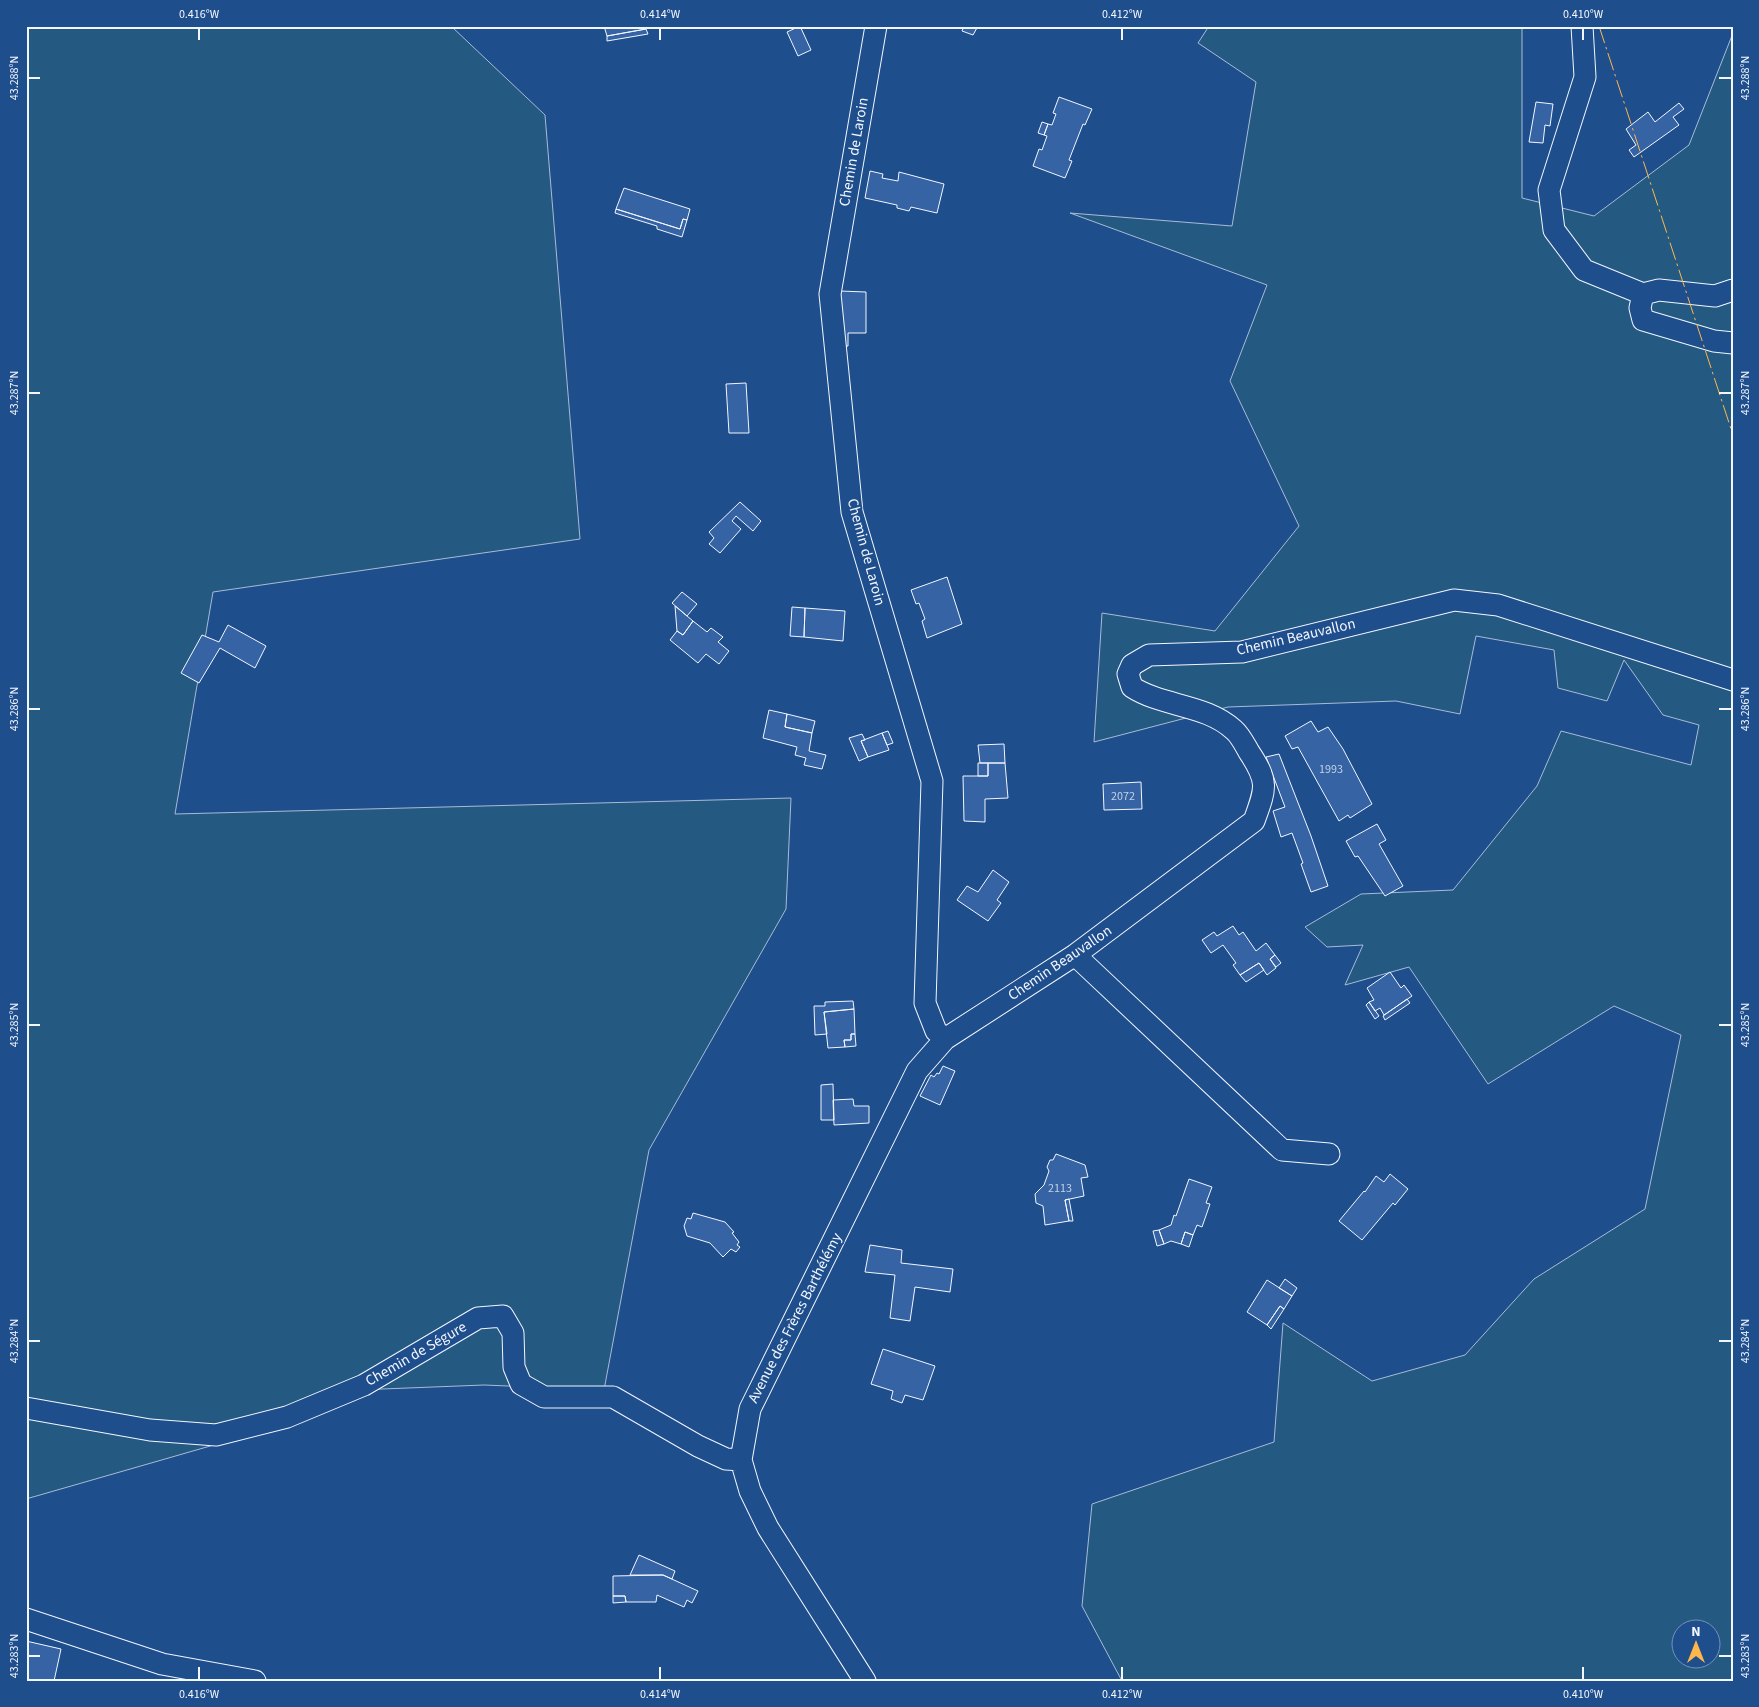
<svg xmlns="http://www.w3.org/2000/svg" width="1759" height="1707" font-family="'Source Sans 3',sans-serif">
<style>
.green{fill:#245a82;stroke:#a8bbd7;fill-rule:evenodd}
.building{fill:#3563a3;stroke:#f2f6ff}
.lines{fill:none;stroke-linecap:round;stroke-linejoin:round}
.minor-casing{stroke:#f2f6ff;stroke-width:23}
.minor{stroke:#1f4e8c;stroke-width:21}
.power{stroke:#ffb74d;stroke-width:1;stroke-dasharray:18 4 2.5 4;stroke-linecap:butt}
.ticks{fill:none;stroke:#f2f6ff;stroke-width:2}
.labels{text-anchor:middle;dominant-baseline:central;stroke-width:4;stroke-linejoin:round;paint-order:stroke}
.number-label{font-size:12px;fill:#c3d1e8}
.street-label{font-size:15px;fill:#f2f6ff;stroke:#1f4e8c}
.neatline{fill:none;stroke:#f2f6ff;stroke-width:2}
.ticks-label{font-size:12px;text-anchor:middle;fill:#f2f6ff}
</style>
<rect width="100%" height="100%" fill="#1f4e8c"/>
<path class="green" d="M26,26H451L545,115L580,539L213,592L175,814L791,798L786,909L649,1150L604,1390L484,1385L357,1390L245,1436L26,1499Z
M1209,26H1522V198L1594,216L1689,145L1733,33V1681H1122L1082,1606L1092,1504L1274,1442L1283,1323L1372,1381L1465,1355L1534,1279L1645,1209L1681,1035L1614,1006L1488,1084L1409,967L1345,985L1363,945L1327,947L1305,927L1361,894L1453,890L1537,786L1561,731L1691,765L1699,725L1663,715L1624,660L1607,701L1558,688L1554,650L1476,636L1460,714L1396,701L1228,707L1094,742L1102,613L1215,631L1299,526L1230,381L1267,285L1070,213L1232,226L1256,82L1198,43ZM1682,1630H1712V1660H1682Z"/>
<path class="building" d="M604,26H645L646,29L607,36Z
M800,26L811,50L798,56L787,32Z
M964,26H978L973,35L962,31Z
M646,29L648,34L607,41V36Z
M1059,97L1092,109L1085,125L1083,124L1069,160L1072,161L1065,178L1033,166L1039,149L1042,150L1047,136L1044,135L1048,124L1052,125L1056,114L1053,113Z
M1536,102L1553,104L1550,126L1545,125L1543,143L1529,142Z
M1679,103L1684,109L1673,117L1679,125L1634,157L1629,150L1636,145L1626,129L1648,112L1655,122Z
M1042,122L1048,124L1044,135L1038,133Z
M870,171L883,174L882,178L898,181L899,172L944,184L937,213L911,207L909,211L897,208V205L865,198Z
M624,188L690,209L687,220L683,219L680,229L616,209Z
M616,209L680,229L683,219L687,220L682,237L657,229V226L615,213Z
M840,291L866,292V333H848V346L840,347Z
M746,383L749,433H729L726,384Z
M740,502L761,521L753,531L736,516L732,521L741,529L720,553L709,544L714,538L709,532Z
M947,577L962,624L927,638L922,621L925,619L919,603L916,604L911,590Z
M682,592L697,604L687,616L672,603Z
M675,606L693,621L683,635L677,631Z
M792,607L805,608L804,637L790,636Z
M805,608L845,611L843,641L804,637Z
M693,621L707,632L711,628L723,637L718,642L729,651L719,664L706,654L698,663L670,640L677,631L683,635Z
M228,625L266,646L255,668L220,648L199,683L181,673L202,635L219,642Z
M769,710L787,714L785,727L812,733L809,751L826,755L822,769L804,765L806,758L795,755L797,747L763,738Z
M787,714L815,721L812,733L785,727Z
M1311,721L1318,732L1328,727L1343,749L1372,804L1350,818L1348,815L1339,821L1298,747L1292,749L1285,736Z
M888,731L893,743L887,745L882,733Z
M882,733L889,750L868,757L861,741Z
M862,734L865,740L861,741L868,757L859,761L849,738Z
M1004,744L1005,763H980L978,745Z
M1279,754L1311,836L1328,886L1311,892L1301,864L1303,863L1292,833L1281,837L1273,811L1285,807L1266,757Z
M978,763H988V776H978Z
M988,763H1005L1008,798L985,799V822L964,821L963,776H988Z
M1141,782L1142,809L1104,810L1103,784Z
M1377,824L1386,840L1379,844L1403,886L1385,896L1358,856L1355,857L1346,841Z
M993,870L1009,882L997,900L1001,903L988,921L957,900L967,886L978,892Z
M1233,926L1239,935L1243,932L1256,951L1266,943L1275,955L1270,959L1276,968L1267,975L1259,963L1240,975L1233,965L1236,963L1223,945L1211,953L1202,940L1214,932L1217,936Z
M1275,955L1281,963L1276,967L1270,959Z
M1259,963L1264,970L1246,982L1240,975Z
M1390,972L1401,988L1404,985L1412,996L1384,1015L1380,1008L1375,1011L1369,1002L1374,1000L1367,988Z
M1407,999L1410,1003L1385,1020L1383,1016Z
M853,1001L854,1009L824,1012L827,1034L815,1035L814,1006H825V1002Z
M1369,1002L1379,1016L1375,1019L1366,1005Z
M854,1009L855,1034H851V1040H844L845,1047L828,1048L824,1012Z
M851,1034H855L856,1046L845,1047L844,1040H851Z
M943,1066L955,1071L940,1105L920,1096L931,1075L934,1077L937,1073L939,1074Z
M833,1084L834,1120H821V1085Z
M853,1099L854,1106H869V1123L834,1125L833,1100Z
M1056,1154L1085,1165L1088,1177L1081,1178L1084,1196L1065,1200L1069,1221L1045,1225L1043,1206L1036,1203L1035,1194L1044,1185L1049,1171L1047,1167L1050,1160H1053Z
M1390,1174L1408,1189L1395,1205L1393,1203L1362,1240L1339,1221L1364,1191L1365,1192L1376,1176L1384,1182Z
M1189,1179L1212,1187L1206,1203L1210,1204L1202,1227L1197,1225L1193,1235L1185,1232L1181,1244L1171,1241L1164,1244L1159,1230L1171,1225L1174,1215L1176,1216Z
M1069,1199L1073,1221H1069L1065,1200Z
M693,1213L725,1222L734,1232L732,1233L739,1242L737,1245L740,1247L736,1252L731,1249L723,1257L710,1243L687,1236L684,1226L687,1218L691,1219Z
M1159,1230L1164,1244L1157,1246L1153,1231Z
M1185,1232L1193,1235L1189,1247L1181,1244Z
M870,1245L902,1250L901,1263L953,1269L950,1292L915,1287L910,1321L890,1318L895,1275L865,1272Z
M1285,1279L1297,1288L1292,1296L1279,1288Z
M1267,1280L1292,1296L1284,1309L1280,1306L1267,1325L1247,1312Z
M1280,1306L1284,1309L1271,1329L1267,1325Z
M883,1349L935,1366L923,1400L905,1395L902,1403L891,1399L893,1391L871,1384Z
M639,1555L675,1571L672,1579L663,1575H630Z
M663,1575L698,1591L692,1603L687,1600L684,1607L657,1595L656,1602H626L625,1596H613V1576Z
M613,1596H625L626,1602L613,1603Z
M26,1641L61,1649L54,1681H26Z"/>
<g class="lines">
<defs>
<path id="minor" d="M876,26L830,294L852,512L932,781L925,1003L936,1031L945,1039
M1582,26L1585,77L1549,190L1554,230L1584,270L1643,294
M1733,290L1715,296L1659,290L1643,294L1640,308L1643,320L1714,341L1733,343
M1075,955L1282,1150L1329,1154
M26,1408L150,1430L216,1435L287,1417L364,1385L478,1318L503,1316L513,1333L514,1367L521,1384L544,1397H613L698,1446L726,1459L741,1460
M26,1619L162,1664L255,1681
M865,1681L768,1528L750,1491L741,1460L750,1409L917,1071L945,1039L1075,955L1254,821C1266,788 1269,782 1249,752C1245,745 1240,735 1234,730C1206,704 1163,707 1132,687L1128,674L1132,665L1149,655L1242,652L1454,600L1498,605L1733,680"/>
</defs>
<use href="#minor" class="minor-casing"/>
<use href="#minor" class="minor"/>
<path class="power" d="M1599,26L1733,435"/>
</g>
<path class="ticks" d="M199,28V40M660,28V40M1122,28V40M1583,28V40M28,78H40M1719,78H1732M28,393H40M1719,393H1732M28,709H40M1719,709H1732M28,1025H40M1719,1025H1732M28,1341H40M1719,1341H1732M28,1656H40M1719,1656H1732M199,1667V1680M660,1667V1680M1122,1667V1680M1583,1667V1680"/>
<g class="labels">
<g class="number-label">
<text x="1331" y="769">1993</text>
<text x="1123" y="796">2072</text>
<text x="1060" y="1188">2113</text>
</g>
<g class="street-label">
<text transform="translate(854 152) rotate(-80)">Chemin de Laroin</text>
<text transform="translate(866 552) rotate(75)">Chemin de Laroin</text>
<text transform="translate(1296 637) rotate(-13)">Chemin Beauvallon</text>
<text transform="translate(1060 963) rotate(-34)">Chemin Beauvallon</text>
<text transform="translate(795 1318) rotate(-63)">Avenue des Frères Barthélémy</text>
<text transform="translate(416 1354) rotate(-30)">Chemin de Ségure</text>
</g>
</g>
<rect width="1759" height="1707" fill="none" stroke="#1f4e8c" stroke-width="55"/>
<g transform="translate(1696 1644)"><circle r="24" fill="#1f4e8c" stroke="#7391ba"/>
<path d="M0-4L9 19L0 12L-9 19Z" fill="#ffb74d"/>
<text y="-8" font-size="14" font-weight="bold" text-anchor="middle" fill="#f2f6ff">N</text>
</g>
<rect x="28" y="28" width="1704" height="1652" class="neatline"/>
<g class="ticks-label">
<text x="199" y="18">0.416°W</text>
<text x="660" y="18">0.414°W</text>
<text x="1122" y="18">0.412°W</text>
<text x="1583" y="18">0.410°W</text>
<text transform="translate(14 78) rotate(-90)" y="4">43.288°N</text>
<text transform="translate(1745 78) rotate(-90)" y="4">43.288°N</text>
<text transform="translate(14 393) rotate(-90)" y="4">43.287°N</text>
<text transform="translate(1745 393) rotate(-90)" y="4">43.287°N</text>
<text transform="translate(14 709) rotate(-90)" y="4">43.286°N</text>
<text transform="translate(1745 709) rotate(-90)" y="4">43.286°N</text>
<text transform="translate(14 1025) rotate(-90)" y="4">43.285°N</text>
<text transform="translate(1745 1025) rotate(-90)" y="4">43.285°N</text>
<text transform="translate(14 1341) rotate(-90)" y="4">43.284°N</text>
<text transform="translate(1745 1341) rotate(-90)" y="4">43.284°N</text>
<text transform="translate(14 1656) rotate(-90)" y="4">43.283°N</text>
<text transform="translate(1745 1656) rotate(-90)" y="4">43.283°N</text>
<text x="199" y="1698">0.416°W</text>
<text x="660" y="1698">0.414°W</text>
<text x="1122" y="1698">0.412°W</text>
<text x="1583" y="1698">0.410°W</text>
</g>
</svg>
